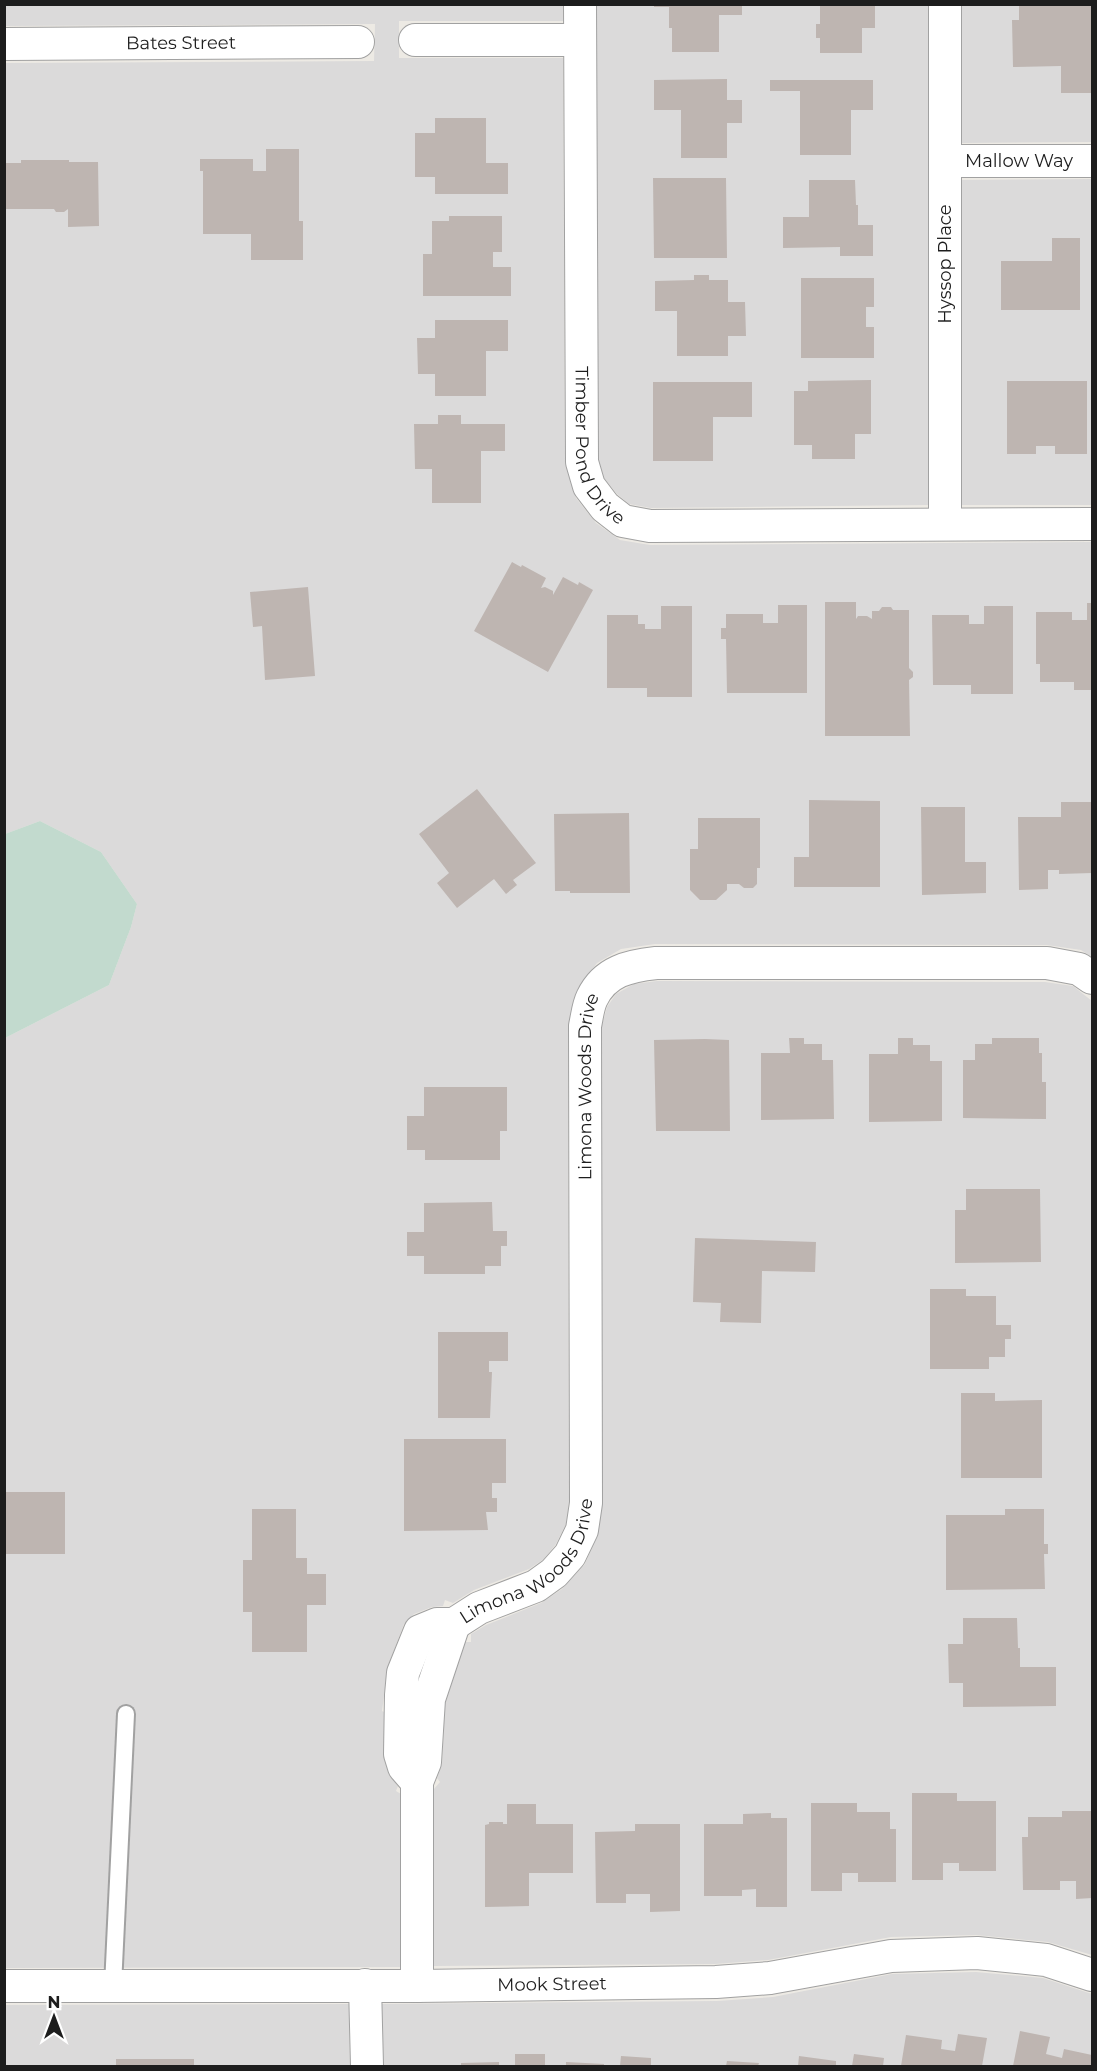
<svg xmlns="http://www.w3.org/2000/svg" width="1097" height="2071" font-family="Montserrat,sans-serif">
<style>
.residential{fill:#dbdada}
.wetland{fill:#c2dace}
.building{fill:#beb5b1}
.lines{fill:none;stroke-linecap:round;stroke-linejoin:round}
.service-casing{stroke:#a1a1a1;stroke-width:20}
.minor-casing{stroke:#a1a1a1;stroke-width:34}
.service{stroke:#fff;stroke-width:16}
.minor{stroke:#fff;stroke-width:32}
.labels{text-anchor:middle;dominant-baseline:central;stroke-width:6;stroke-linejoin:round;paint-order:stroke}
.street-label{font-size:18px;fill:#1d1d1d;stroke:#fff}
</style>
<rect width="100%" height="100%" fill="#edeae4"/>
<path class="residential" d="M4,5H563V21H399V58H563L565,462L576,498L596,523L620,540L650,545L1092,542V957L1081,950L1047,945L655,944L621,949L597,963L579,987L568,1026L569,1502L566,1524L556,1544L544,1559L529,1569L474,1590L453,1603L445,1600L443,1606L432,1607L414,1614L404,1624L388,1666L382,1711L384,1712V1754L389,1774L398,1786L396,1791L401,1794V1967L5,1968V1038L109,985L131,927L137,904L101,852L40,821L5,834V63L374,61L375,24L5,26Z
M596,5H929V505L651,508L629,504L617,494L603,477L598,459Z
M962,5H1092V142L962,143Z
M1092,179V505H962V180Z
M657,981L1045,982L1073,986L1092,1001V1955L1048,1942L976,1935L891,1937L768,1960L715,1964L433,1966L434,1789L440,1782L437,1778L442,1763L445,1704L465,1642H471V1634L486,1625L541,1603L562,1589L585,1564L598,1533L602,1503L601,1029L607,1007L616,994L634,984Z
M976,1972L1043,1978L1092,1994V2066H383L382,2004L717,2001L773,1997L892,1974Z
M349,2004L350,2066H5L4,2005Z"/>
<path class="wetland" d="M40,821L101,852L137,904L131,927L109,985L5,1038V834Z"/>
<path class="building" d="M654,4H742V15H719V52H672V28H669V7H654Z
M820,4H875V28H862V53H820V38H816V24H820Z
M1019,4H1091V93H1061V66L1013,67L1012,20H1019Z
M727,79V100H742V123H727V158H681V110H654V80Z
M770,80H873V110H851V155H800V91H770Z
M435,118H486V163H508V194H435V177H415V133H435Z
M266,149H299V221H303V260H251V234H203V171H200V159H253V171H266Z
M21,160H69V162H98L99,226L68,227V209L64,212H56L54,209H4V163H21Z
M653,178H726L727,258H654Z
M809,180H855L856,205H858V225H873V256H840V247L783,248V217H809Z
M449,216H502V252H493V267H511V296H423V254H432V221H449Z
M1052,238H1080V310H1001V261H1052Z
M694,275H709V280H728V302H745L746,336H728V356H677V311H655V281L694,280Z
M801,278H874V307H866V327H874V358H801Z
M435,320H508V351H486V396H435V374H418L417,338H435Z
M871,380V434H855V459H812V445H794V391H808V381Z
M1007,381H1087V454H1055V446H1036V454H1007Z
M653,382H752V417H713V461H653Z
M438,415H461V424H505V451H481V503H432V469H415L414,424H438Z
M512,562L521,567L522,565L546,578L541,588L545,587L553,591V595L563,577L578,585L579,582L593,590L548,672L474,631Z
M308,587L315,676L265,680L262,626L253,627L250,592Z
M825,602H856V619L858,616H867L872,619V611H879L882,607H891L893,610H909V668L913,672V677L909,680L910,736H825Z
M1087,603H1092V690H1074V682H1040V664H1036V612H1072V620H1087Z
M778,605H807V693H727L726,639H721V628H726V614H763V623H778Z
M661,606H692V697H647V688H607V615H638V624H645V629H661Z
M984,606H1013V694H971V685H933L932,615H969V624H984Z
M477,789L536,863L513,880L517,885L506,894L494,879L457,908L437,883L449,873L419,834Z
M809,800L880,801V887H794V857H809Z
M1061,802H1092V873L1059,874V870H1048V889L1019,890L1018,817H1061Z
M921,807H965V862H986V893L922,895Z
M629,813L630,893H570V891H555L554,814Z
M698,818H760V868H757V884L753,888H744L739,884H727V890L716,900H700L690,890V849H698Z
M789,1038H804V1044H822V1060H833L834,1119L761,1120V1053H790Z
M898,1038H913V1045H930V1061H942V1121L869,1122V1054H898Z
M992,1038H1039V1053H1042V1082H1046V1119L963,1118V1060H975V1044H992Z
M705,1039L729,1040L730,1131H656L654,1040Z
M424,1087H507V1131H500V1160H425V1150H407V1116H424Z
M966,1189H1040L1041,1262L955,1263V1210H966Z
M492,1202L493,1231H507V1246H501V1266H485V1274H424V1256H407V1232H424V1203Z
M695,1238L816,1242L815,1272L762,1271L761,1323L720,1322L721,1303L693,1302Z
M930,1289H966V1296H996V1325H1011V1339H1005V1357H989V1369H930Z
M438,1332H508V1361H489V1372H492L490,1418H438Z
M961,1393H995V1401L1042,1400V1478H961Z
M404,1439H506V1483H492V1498H497V1512H486L488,1530L404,1531Z
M4,1492H65V1554H4Z
M252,1509H296V1558H307V1574H326V1605H307V1652H252V1612H243V1560H252Z
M1005,1509H1044V1544H1048V1554H1044L1045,1589L946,1590V1515H1005Z
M963,1618H1017L1018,1648H1020V1667H1056V1706L963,1707V1683H949L948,1644H963Z
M912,1793H957V1801H996V1871H959V1863H943V1880H912Z
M811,1803H857V1812H890V1829H896V1882H858V1873H842V1891H811Z
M507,1804H536V1824H573V1873H529V1906L485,1907V1825L489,1824V1822H503V1824H507Z
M1062,1811H1092V1898L1076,1899V1881H1060V1890H1023L1022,1837H1028V1817H1062Z
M771,1813V1818H787V1907H756V1889L742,1890V1896H704V1824H743V1814Z
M635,1824H680V1911L650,1912V1894H626V1903H596L595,1832L635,1831Z
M1020,2031L1050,2037L1046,2054L1062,2058L1064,2049L1092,2055V2066H1013Z
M958,2034L987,2038L982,2066H901L906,2035L942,2040L941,2049L955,2051Z
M515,2054H545V2066H515Z
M854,2054L884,2058L883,2066H852Z
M621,2056L651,2058V2066H620Z
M799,2056L836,2061V2066H798Z
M116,2059H194V2066H116Z
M727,2061L759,2063L758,2066H726Z
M499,2062V2066H461V2063Z
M566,2062L604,2064V2066H566Z"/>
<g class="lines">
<defs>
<path id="service" d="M113,1986L126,1714"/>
<g id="minor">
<path id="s1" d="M580,4L582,462L589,486L605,507L623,521L650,526L1092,524"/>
<path d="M945,4V524"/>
<path d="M415,40H579"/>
<path id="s2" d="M4,44L358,42"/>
<path id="s3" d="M945,161H1092"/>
<path id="s4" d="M417,1782L404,1767L400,1754L401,1695L403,1673L420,1631L437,1624H454L479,1608L536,1586L554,1573L570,1555L582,1530L586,1503L585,1026C587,1017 588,1006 592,998C605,971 629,966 656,963H1047L1079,969L1092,978"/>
<path d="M365,1985L367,2066"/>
<path id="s5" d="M4,1986H417L716,1982L770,1978L891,1956L977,1953L1046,1960L1092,1975"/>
<path d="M417,1986V1782L425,1762L429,1699L454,1624"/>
</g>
</defs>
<use href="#service" class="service-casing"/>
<use href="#minor" class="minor-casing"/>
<use href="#service" class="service"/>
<use href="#minor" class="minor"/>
</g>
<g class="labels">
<g class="street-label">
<text stroke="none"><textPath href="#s2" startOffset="177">Bates Street</textPath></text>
<text stroke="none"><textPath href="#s3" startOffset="74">Mallow Way</textPath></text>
<text transform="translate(945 264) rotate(-90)">Hyssop Place</text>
<text stroke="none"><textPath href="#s1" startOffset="447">Timber Pond Drive</textPath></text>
<text stroke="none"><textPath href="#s4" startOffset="804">Limona Woods Drive</textPath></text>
<text stroke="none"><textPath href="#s4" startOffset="298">Limona Woods Drive</textPath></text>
<text stroke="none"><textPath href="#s5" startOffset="548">Mook Street</textPath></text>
</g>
</g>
<rect width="1097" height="2071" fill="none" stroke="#1d1d1d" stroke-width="12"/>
<g transform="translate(54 2017)" stroke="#ffffff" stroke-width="4.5" paint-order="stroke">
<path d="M0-4.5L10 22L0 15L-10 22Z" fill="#1d1d1d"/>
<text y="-9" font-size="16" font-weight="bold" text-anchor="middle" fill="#1d1d1d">N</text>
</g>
</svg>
